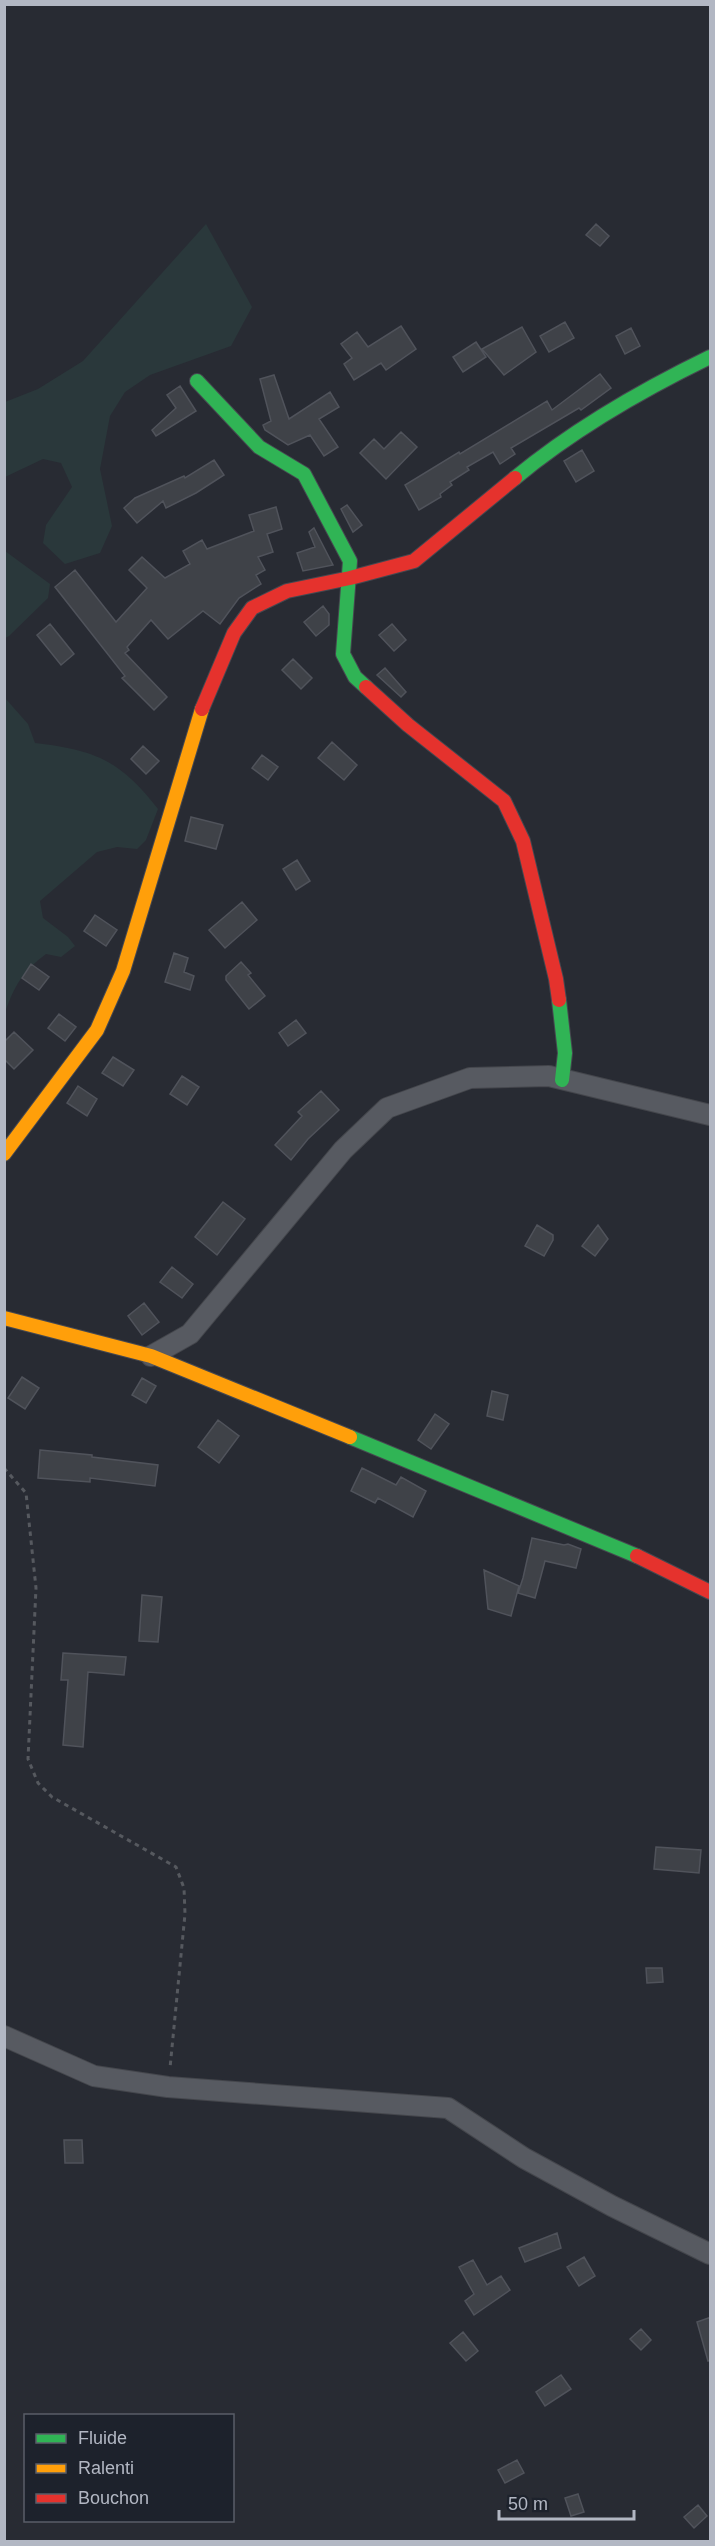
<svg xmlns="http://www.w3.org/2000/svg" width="715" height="2546" font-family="Arial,sans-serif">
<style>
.green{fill:#2a383b}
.building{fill:#3f4248;stroke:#50535b;stroke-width:1.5}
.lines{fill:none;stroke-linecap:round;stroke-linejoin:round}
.street-casing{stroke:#44464c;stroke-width:22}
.fast-casing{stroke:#464850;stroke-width:16}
.slow-casing{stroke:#464850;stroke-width:16}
.jam-casing{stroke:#464850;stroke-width:16}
.path{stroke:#56595f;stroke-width:3;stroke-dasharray:4.5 4.5;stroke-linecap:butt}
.street{stroke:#575a61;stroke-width:20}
.fast{stroke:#30b455;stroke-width:14}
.slow{stroke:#ff9f0a;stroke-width:14}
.jam{stroke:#e5322d;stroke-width:14}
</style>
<rect width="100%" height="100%" fill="#282b33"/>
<path class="green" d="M206,224L252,307L231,346L150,375L125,392L110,416L100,469L112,526L100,553L65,564L43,543L46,525L72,487L61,463L43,459L5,477V402L38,389L83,361Z
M5,551L50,584L48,598L9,636L5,638Z
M5,698L28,724L35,743C95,750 120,760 158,809L146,840L137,849L117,847L97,852L40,901L43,918L68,937L75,946L61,957L46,954C23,971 14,986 5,1013Z"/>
<path class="building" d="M596,224L609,236L600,246L586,235Z
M565,322L574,338L549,352L540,336Z
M401,326L416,349L386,370L381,363L354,380L344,364L352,358L341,344L357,332L368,347Z
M522,327L536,352L504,375L482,349Z
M631,328L640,346L625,354L616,336Z
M476,342L486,357L463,372L453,357Z
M600,374L611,388L581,410L579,408L511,448L515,454L500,464L493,452L467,467L469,470L450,482L452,485L440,494L441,497L419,510L405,485L459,452L460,454L547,401L552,410Z
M274,375L289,419L330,392L339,407L319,419L338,447L324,456L310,435L288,445L265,430L263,425L271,421L260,379Z
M180,386L196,411L156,436L152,430L176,408L167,395Z
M401,432L417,447L386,479L360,453L374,439L384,449Z
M582,450L594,471L576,482L564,461Z
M214,460L224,475L196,493L166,508L163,501L137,523L124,508L135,498L184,476L185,478Z
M347,505L362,525L353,532L341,509Z
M276,507L282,529L267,534L273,552L258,557L265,570L256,575L261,584L239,598L220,624L203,611L168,639L151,620L127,647L129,650L125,653L167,697L154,710L122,678L125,676L55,587L75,570L116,622L147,588L129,570L142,557L165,578L190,564L183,551L202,540L207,549L254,531L249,515Z
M314,528L333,565L303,571L297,553L315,547L309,532Z
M323,606L329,614V625L316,636L304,622Z
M50,624L74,654L61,665L37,635Z
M392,624L406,640L394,651L379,635Z
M293,659L312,678L301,689L282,670Z
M385,668L406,692L401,697L377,675Z
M332,742L357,765L344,780L318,758Z
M143,746L159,761L146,774L131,759Z
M262,755L278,767L268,780L252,768Z
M191,817L223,825L216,849L185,841Z
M297,860L310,881L296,890L283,869Z
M242,902L257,920L225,948L209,930Z
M95,915L117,930L106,946L84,931Z
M174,953L188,958L184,972L194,976L190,990L165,982Z
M241,962L251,973L248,975L265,996L249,1009L226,980V976Z
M31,964L49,977L39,990L22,978Z
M59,1014L76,1027L65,1041L48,1028Z
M296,1020L306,1033L288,1046L279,1033Z
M14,1032L33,1050L14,1069L4,1059V1042Z
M113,1057L134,1070L123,1086L102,1073Z
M182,1076L199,1087L187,1105L170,1094Z
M78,1086L97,1099L87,1116L67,1103Z
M321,1091L339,1110L308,1139L291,1160L275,1145L302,1116L298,1112Z
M223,1202L245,1219L217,1255L195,1237Z
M537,1225L553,1235V1240L544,1256L525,1246Z
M598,1225L608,1239L595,1256L582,1246Z
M172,1267L193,1284L182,1298L160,1282Z
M144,1303L159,1322L142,1335L128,1316Z
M22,1377L39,1388L25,1409L8,1398Z
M142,1378L156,1386L146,1403L132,1395Z
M492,1391L508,1395L503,1420L487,1416Z
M435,1414L449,1424L431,1449L418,1440Z
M218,1420L239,1436L219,1463L198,1447Z
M40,1450L92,1455V1457L158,1465L155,1486L90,1478V1482L38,1478Z
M362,1468L396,1485L401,1477L426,1491L413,1517L378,1498L375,1503L351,1491Z
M532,1538L564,1545L568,1544L581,1549L576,1568L545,1561L535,1598L518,1593L523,1578Z
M484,1570L519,1586L511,1616L488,1609Z
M142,1595L162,1597L158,1642L139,1641Z
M63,1653L126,1657L124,1675L88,1672L83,1747L63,1745L68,1680H61Z
M656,1847L701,1850L699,1873L654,1869Z
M646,1968H662L663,1982L647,1983Z
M64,2140H82L83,2163H65Z
M557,2233L561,2248L525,2262L519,2248Z
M584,2257L595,2276L579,2286L567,2267Z
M473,2260L487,2285L501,2276L510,2290L474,2315L465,2301L474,2294L459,2267Z
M711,2317V2360L708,2361L697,2322Z
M641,2329L651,2340L641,2350L630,2339Z
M463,2332L478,2351L466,2361L450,2343Z
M561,2375L571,2389L545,2406L536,2392Z
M517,2460L524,2473L505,2483L498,2470Z
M578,2494L584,2512L571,2516L565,2498Z
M698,2505L707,2516L694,2528L684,2517Z"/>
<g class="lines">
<defs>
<path id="street" d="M151,1356L190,1334L343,1150L387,1108L470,1078L549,1076L710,1115
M4,2036L94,2076L168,2087L448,2108L524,2158L612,2206L710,2254"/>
<path id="fast" d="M197,381L259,447L304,474L350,561L343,654L355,677L366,687
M515,478C574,429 642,390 710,357
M559,1000L565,1053L562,1080
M350,1437L637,1556"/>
<path id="slow" d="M4,1154L97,1030L123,971L202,709
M4,1318L151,1356L350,1437"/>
<path id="jam" d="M366,687L408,725L504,801L523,841L556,979L559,1000
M202,709L234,633L252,608L287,591L350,578L414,561L515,478
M637,1556L710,1592"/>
</defs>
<use href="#street" class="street-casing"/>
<use href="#fast" class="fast-casing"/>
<use href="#slow" class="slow-casing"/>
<use href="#jam" class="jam-casing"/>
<path class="path" d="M4,1468L26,1493L36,1588L28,1759L38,1783L52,1797L176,1867L184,1888L185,1914L170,2068"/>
<use href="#street" class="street"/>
<use href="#fast" class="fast"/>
<use href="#slow" class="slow"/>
<use href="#jam" class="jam"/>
</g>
<rect width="715" height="2546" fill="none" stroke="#b2b7c3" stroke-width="12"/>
<rect x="24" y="2414" width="210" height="108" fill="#1d222c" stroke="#595e68" stroke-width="1.5"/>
<rect x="36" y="2434" width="30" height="9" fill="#30b455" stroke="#595e68" stroke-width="1.5"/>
<text x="78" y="2444" font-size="18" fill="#b2b7c3">Fluide</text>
<rect x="36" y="2464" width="30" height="9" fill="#ff9f0a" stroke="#595e68" stroke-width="1.5"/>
<text x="78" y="2474" font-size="18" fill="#b2b7c3">Ralenti</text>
<rect x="36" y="2494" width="30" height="9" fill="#e5322d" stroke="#595e68" stroke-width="1.5"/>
<text x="78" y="2504" font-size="18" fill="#b2b7c3">Bouchon</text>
<path d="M499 2510v9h135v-9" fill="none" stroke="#b2b7c3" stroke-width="3"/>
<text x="508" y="2510" font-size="18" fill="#b2b7c3" stroke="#1d222c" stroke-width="4.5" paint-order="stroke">50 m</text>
</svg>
